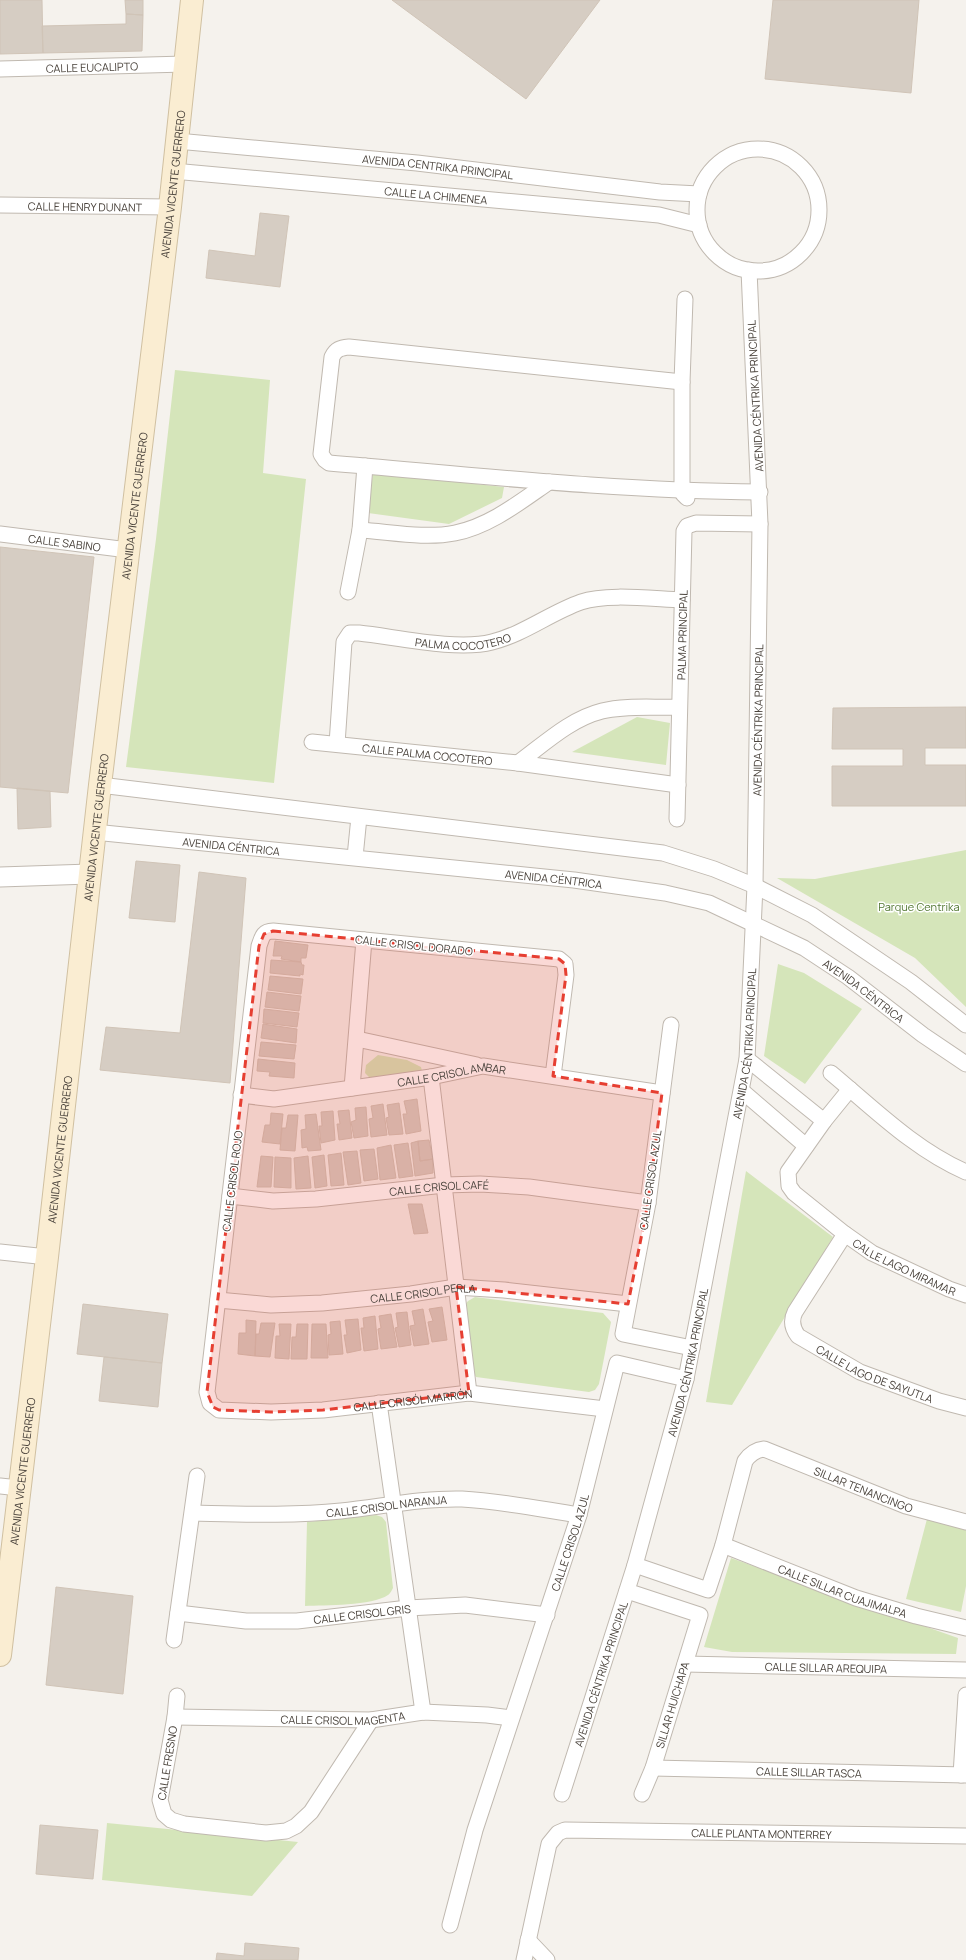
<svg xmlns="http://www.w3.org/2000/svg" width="966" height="1960" font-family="Manrope,sans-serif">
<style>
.green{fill:#d5e5ba}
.building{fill:#d6cdc3;stroke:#d0c4b7}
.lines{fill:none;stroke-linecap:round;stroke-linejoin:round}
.minor-casing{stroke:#c0b9b0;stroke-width:17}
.tertiary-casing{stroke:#c0b9b0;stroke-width:21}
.secondary-casing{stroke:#d0c0a1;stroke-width:24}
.minor{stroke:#fff;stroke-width:15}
.tertiary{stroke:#fff;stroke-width:19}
.secondary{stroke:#faedd2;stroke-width:22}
.marked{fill:#e63f32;fill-opacity:0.2;stroke:#e63f32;stroke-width:3;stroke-dasharray:8 5;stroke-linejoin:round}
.labels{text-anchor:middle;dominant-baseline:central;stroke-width:3;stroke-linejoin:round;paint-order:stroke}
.street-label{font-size:11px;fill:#49423b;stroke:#fff}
.park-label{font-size:11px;fill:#527732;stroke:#fff}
</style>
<rect width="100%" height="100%" fill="#f5f2ed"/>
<path class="green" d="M175,370L270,380L263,473L306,479L274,783L126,767L156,539Z
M373,473L504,487L502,498L449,524L368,513Z
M637,717L670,723L666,765L572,752Z
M966,850V1007L915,958L777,878L815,879Z
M778,964L804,973L862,1009L805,1084L764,1056Z
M378,1055L407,1060L421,1067L422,1071L418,1075L372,1080L365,1073L366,1065Z
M746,1171L833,1237L732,1405L706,1402Z
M475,1297L603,1313L611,1322L599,1384L595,1390L589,1392L476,1377L473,1372L464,1306L468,1301Z
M376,1515L382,1517L386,1522L393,1588C392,1590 390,1594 388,1595C372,1606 325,1605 305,1606L307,1522Z
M927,1519L966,1529V1586L961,1612L906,1599Z
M731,1558L958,1638L956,1654L732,1652L704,1647Z
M107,1823L298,1842L252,1896L102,1880Z"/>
<path class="building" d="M0,0H42L43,53L0,54Z
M125,0H143V15L126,14Z
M392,0H600L526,99Z
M773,0H919L911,93L765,79Z
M126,14L143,15L142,51L43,53L42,26L126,24Z
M260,213L289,216L280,287L206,278L209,250L255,256Z
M0,547L94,557L68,793L0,787Z
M966,707V748H925V765H966V806H832V766H903V749H832L833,708Z
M17,788L50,791L51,827L18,829Z
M136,861L180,865L175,922L129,918Z
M199,872L246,878L230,1083L100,1070L106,1027L180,1033Z
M275,941L308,945L306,958H301V962L281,959L282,956H273Z
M271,960L301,962L302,965H304L303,975L300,974V976L270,973Z
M270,976L303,979L301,994L268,990Z
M267,992L301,996L299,1011L265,1007Z
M264,1009L299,1013L297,1027L263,1023Z
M263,1024L297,1029L296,1043L261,1038Z
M261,1042L296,1045L294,1059L259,1056Z
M258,1059L295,1063L294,1078L269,1076L270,1072L257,1071Z
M417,1099L421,1131L406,1134L403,1114H407L404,1101Z
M399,1103L403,1134L389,1135L386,1118L389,1117L387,1105Z
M383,1104L387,1135L371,1137L369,1119L373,1118L371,1106Z
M366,1107L368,1136L354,1138L351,1122L356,1120L355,1108Z
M349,1110L352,1138L339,1140L337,1124H340L338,1111Z
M333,1111L335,1140L321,1143L319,1126H322L321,1112Z
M271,1113L283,1114L280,1144L262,1142L265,1125H270Z
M316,1114L321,1150L308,1151L307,1147L302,1148L301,1130L306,1129L305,1115Z
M288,1115H298L295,1151L280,1150L282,1128H286Z
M429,1140L433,1159L420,1161L418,1141Z
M418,1141L420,1161L433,1159V1173L415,1176L411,1143Z
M408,1143L413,1176L399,1178L394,1145Z
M391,1145L396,1178L380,1180L377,1148Z
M374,1149L378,1179L364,1181L360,1150Z
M357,1151L361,1183L348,1185L343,1152Z
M341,1153L344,1185L331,1186L328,1155Z
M324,1155L327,1186L315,1188L312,1157Z
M261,1156L273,1157L271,1187H257Z
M308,1156L311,1188L296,1189L294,1158Z
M275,1157L291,1158V1188L274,1187Z
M408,1204H422L428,1233L414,1234Z
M83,1304L168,1314L162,1363L77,1354Z
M442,1307L447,1340L432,1342L428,1322L433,1321L429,1309Z
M423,1309L429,1344L414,1346L410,1326L415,1325L412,1311Z
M407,1312L411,1345L399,1347L395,1328L398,1327L396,1313Z
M391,1314L397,1347L381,1349L378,1329L381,1328L379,1316Z
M375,1316L378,1349L364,1351L361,1328H364L363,1318Z
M358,1319L361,1350L347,1353L344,1335H347L345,1320Z
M246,1320L256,1321L255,1356L238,1354L239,1333H246Z
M340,1321L343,1354L329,1355L328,1335L331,1334L330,1322Z
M261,1323H275L270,1357L255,1356L256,1334H259Z
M279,1324H291L289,1359L275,1358L276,1336H280Z
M297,1324H308L307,1359H291L292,1337H296Z
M312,1324H326L328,1358H311Z
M104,1357L162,1363L158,1407L99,1401Z
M56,1587L133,1596L123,1694L46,1685Z
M40,1825L98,1830L93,1879L36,1874Z
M245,1943L299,1948L298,1960H216L217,1953L244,1956Z"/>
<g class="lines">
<defs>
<g id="minor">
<path id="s1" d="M0,69L185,64"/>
<path id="s2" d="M177,141L417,163L660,192L699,194"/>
<circle cx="758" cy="210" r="61"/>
<path id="s3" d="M173,171L659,215L699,225"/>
<path id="s4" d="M0,205L170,207"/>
<path d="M685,299L682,382V491L683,494L687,498"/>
<path d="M682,382L349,347C340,348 336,349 332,357L321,454L325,460L329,463C473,475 616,491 760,492"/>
<path d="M360,530C391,532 425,539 455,533C490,526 520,502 549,482"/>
<path id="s5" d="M0,534L128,550"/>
<path d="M348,592L360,530L365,466"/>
<path id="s6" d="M312,742L518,763L678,785"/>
<path id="s7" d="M337,744L344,642L350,633H359C396,637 457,651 492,642C524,634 550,613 581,602C607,593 653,599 682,600"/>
<path d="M518,763C544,744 570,719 602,711C626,705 654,708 679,707"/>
<path d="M100,785L663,853L714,869L755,886L812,915L911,982L966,1025"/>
<path id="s8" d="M677,819L684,531L687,526L696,523L760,524"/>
<path id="s9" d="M94,832L574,880L665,893L709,903L804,948L848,977L923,1035L966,1064"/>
<path d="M355,857L359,817"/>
<path d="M671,1025L648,1203L623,1334L692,1348"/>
<path d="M357,1039L477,1065"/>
<path d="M747,1059L824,1121"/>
<path d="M831,1073C873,1108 915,1150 966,1172"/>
<path id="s10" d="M553,1076L566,975L565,964L559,959L273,931C263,931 262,937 259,946L207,1392L210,1403L219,1410L271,1412L323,1410L469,1393L605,1409"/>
<path d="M431,1077L469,1393"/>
<path d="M352,1088L364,940"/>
<path id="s11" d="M850,1089L824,1121L788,1172L789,1186L794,1193L845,1234L872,1253L949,1289L966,1295"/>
<path d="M742,1091L806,1146"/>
<path id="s12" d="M241,1095L274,1099L431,1077L483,1066L662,1093"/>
<path id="s13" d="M230,1196L273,1201L316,1199L444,1185L480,1184L529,1187L648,1203"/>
<path id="s14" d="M845,1234L795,1312C791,1320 792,1328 798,1336L860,1372L939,1401L966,1408"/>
<path d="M0,1252L47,1257"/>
<path id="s15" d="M218,1300L271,1305L322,1303L411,1294L456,1287L504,1290L628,1304"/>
<path d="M379,1403L423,1712"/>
<path d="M0,1486L19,1488"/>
<path id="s16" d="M193,1513C242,1514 292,1516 341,1511C381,1507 421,1498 462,1499C501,1501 540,1509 579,1515"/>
<path id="s17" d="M723,1545L856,1598L916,1616L966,1628"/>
<path id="s18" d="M635,1565L708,1590L723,1545L745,1461C750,1454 755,1450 764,1449L906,1506L966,1522"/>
<path d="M627,1591L700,1615L653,1768L642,1794"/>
<path id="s19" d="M178,1613L246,1621H297L408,1608L465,1605L547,1615"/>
<path d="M174,1640L197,1476"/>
<path id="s20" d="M685,1664L966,1670"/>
<path d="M177,1696L175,1717L160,1800L164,1814L171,1820L184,1824L266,1833L286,1831L296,1826L311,1812L371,1720"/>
<path id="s21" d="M175,1717L371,1720L423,1712L487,1715L511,1718"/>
<path id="s22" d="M653,1768L966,1775"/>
<path d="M961,1775L966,1695"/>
<path id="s23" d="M562,1794L635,1565L686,1379L747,1059L755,886L760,524L749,270"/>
<path id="s24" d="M450,1925L475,1830L579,1515L617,1363L686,1379"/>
<path d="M528,1940L547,1960"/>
<path id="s25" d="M524,1960L549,1844L558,1833L565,1830L966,1836"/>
</g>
<path id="tertiary" d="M0,877L90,874"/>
<g id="secondary">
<path id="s26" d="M0,1655L47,1257L100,785L170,207L192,0"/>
</g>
</defs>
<use href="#minor" class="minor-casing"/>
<use href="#tertiary" class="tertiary-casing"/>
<use href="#secondary" class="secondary-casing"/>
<use href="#minor" class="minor"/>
<use href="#tertiary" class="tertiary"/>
<use href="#secondary" class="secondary"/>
</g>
<path class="marked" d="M273,931L559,959L565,964L566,975L553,1076L662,1093L648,1203L628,1304L456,1287L469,1393L323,1410L271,1412L219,1410L213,1407L207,1392L259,946L264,934Z"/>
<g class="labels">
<g class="street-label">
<text stroke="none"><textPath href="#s1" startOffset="92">CALLE EUCALIPTO</textPath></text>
<text stroke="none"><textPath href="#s2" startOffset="262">AVENIDA CENTRIKA PRINCIPAL</textPath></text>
<text stroke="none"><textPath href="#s26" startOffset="1481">AVENIDA VICENTE GUERRERO</textPath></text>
<text stroke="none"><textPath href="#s3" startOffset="264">CALLE LA CHIMENEA</textPath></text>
<text stroke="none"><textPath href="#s4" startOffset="85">CALLE HENRY DUNANT</textPath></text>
<text transform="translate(755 396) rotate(-93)">AVENIDA CÉNTRIKA PRINCIPAL</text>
<text stroke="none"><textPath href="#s26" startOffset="1157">AVENIDA VICENTE GUERRERO</textPath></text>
<text stroke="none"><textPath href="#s5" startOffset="65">CALLE SABINO</textPath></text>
<text stroke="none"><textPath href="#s8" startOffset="184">PALMA PRINCIPAL</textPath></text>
<text stroke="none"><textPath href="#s7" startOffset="227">PALMA COCOTERO</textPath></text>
<text stroke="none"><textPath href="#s23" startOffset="1098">AVENIDA CÉNTRIKA PRINCIPAL</textPath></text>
<text stroke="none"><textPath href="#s6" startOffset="116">CALLE PALMA COCOTERO</textPath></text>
<text stroke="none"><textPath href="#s26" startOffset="833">AVENIDA VICENTE GUERRERO</textPath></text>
<text stroke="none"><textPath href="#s9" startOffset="138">AVENIDA CÉNTRICA</textPath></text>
<text stroke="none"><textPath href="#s9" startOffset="462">AVENIDA CÉNTRICA</textPath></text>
<text transform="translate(414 945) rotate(6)">CALLE CRISOL DORADO</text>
<text stroke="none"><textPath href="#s9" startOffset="798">AVENIDA CÉNTRICA</textPath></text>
<text stroke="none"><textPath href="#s23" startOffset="774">AVENIDA CÉNTRIKA PRINCIPAL</textPath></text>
<text stroke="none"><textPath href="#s12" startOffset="213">CALLE CRISOL AMBAR</textPath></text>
<text stroke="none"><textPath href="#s26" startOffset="509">AVENIDA VICENTE GUERRERO</textPath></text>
<text transform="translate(650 1180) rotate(-82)">CALLE CRISOL AZUL</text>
<text transform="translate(232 1181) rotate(-83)">CALLE CRISOL ROJO</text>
<text stroke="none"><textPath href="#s13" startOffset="210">CALLE CRISOL CAFÉ</textPath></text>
<text stroke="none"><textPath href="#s11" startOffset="260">CALLE LAGO MIRAMAR</textPath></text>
<text stroke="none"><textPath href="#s15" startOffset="206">CALLE CRISOL PERLA</textPath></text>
<text stroke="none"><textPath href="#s23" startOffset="450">AVENIDA CÉNTRIKA PRINCIPAL</textPath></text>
<text stroke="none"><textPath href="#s14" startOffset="204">CALLE LAGO DE SAYUTLA</textPath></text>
<text stroke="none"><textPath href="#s10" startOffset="1097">CALLE CRISÓL MARRÓN</textPath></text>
<text stroke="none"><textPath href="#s26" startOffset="185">AVENIDA VICENTE GUERRERO</textPath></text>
<text stroke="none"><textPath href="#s18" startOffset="342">SILLAR TENANCINGO</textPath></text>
<text stroke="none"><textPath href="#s16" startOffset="194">CALLE CRISOL NARANJA</textPath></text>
<text stroke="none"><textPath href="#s24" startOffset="401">CALLE CRISOL AZUL</textPath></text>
<text stroke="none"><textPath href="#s17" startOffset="128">CALLE SILLAR CUAJIMALPA</textPath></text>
<text stroke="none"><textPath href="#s19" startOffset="185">CALLE CRISOL GRIS</textPath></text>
<text stroke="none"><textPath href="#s20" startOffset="141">CALLE SILLAR AREQUIPA</textPath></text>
<text stroke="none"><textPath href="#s23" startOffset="126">AVENIDA CÉNTRIKA PRINCIPAL</textPath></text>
<text transform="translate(672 1705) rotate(-73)">SILLAR HUICHAPA</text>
<text stroke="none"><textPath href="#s21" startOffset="168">CALLE CRISOL MAGENTA</textPath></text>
<text transform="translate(167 1763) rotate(-81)">CALLE FRESNO</text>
<text stroke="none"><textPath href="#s22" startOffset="156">CALLE SILLAR TASCA</textPath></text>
<text stroke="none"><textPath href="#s25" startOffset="337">CALLE PLANTA MONTERREY</textPath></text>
</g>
<g class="park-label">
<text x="919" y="906">Parque Centrika</text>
</g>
</g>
</svg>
